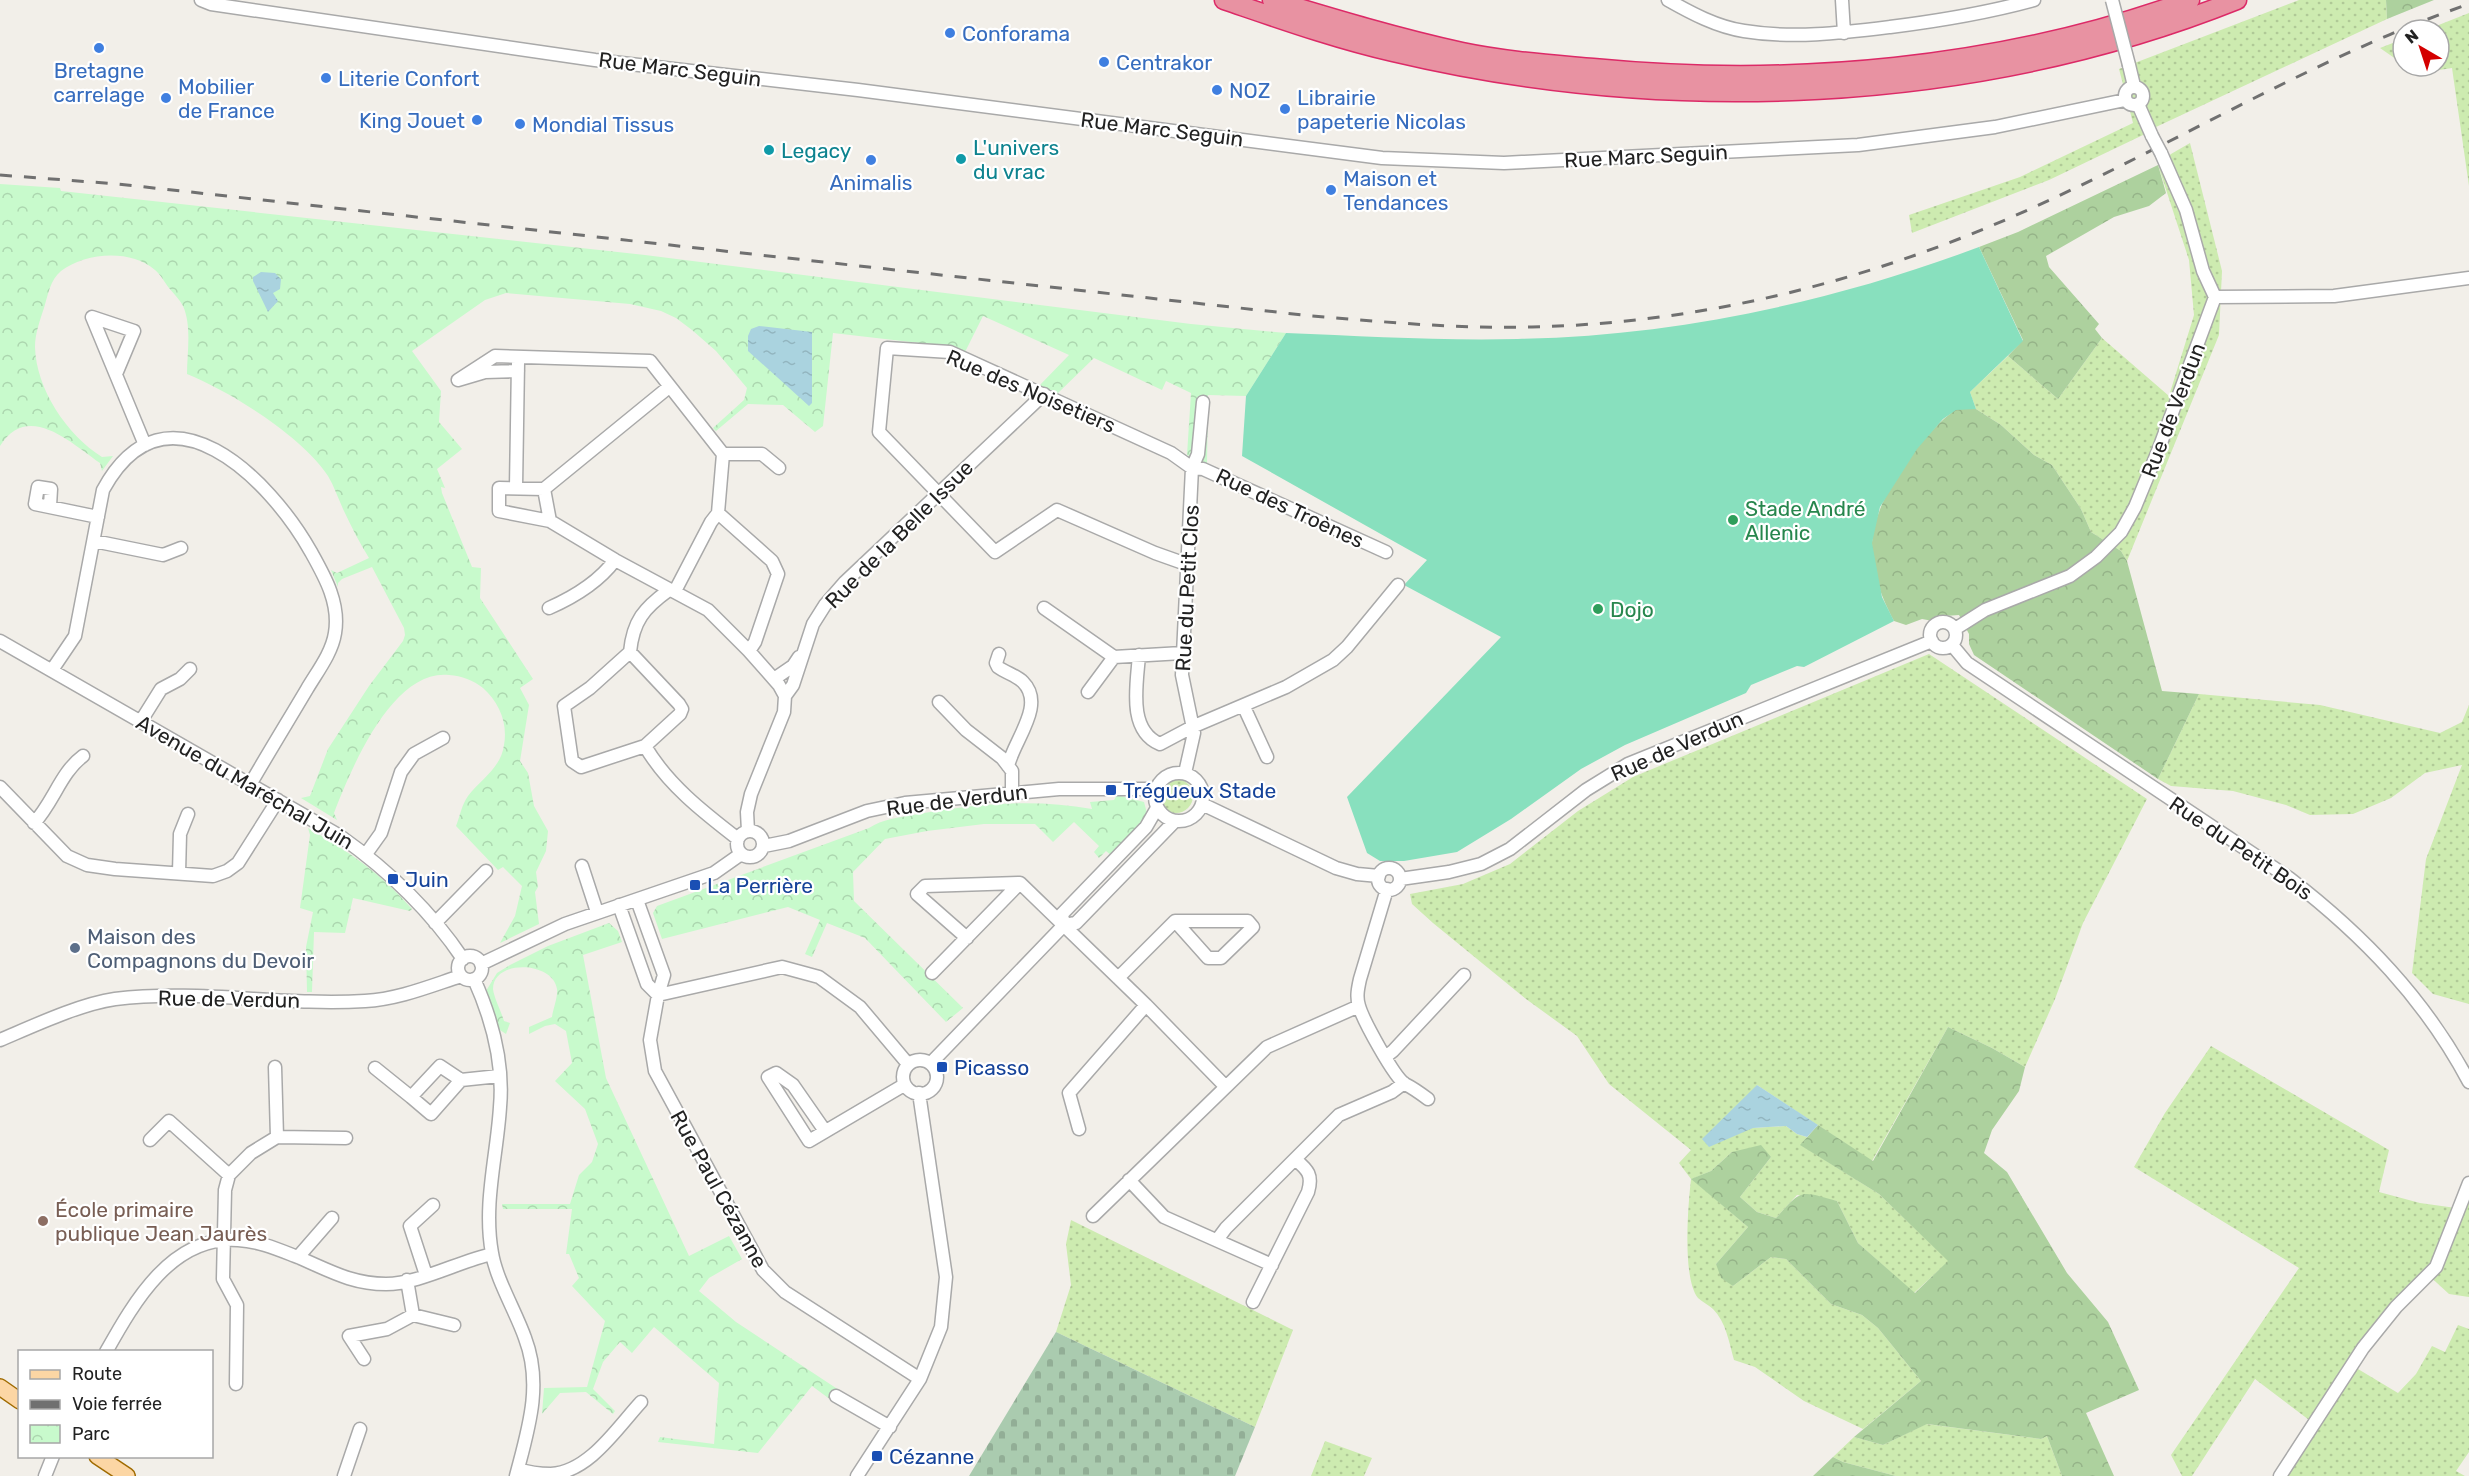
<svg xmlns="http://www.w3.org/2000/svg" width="2469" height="1476" font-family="Rubik,sans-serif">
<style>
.grass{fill:url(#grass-dots)}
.forest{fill:url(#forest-crowns)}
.cemetery{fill:url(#cemetery-stones)}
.park{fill:url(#park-crowns)}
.pitch{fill:#88e0be}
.water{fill:url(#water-ripples)}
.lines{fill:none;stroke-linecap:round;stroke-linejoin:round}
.minor-casing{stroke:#a9a9a9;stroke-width:15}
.major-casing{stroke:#a06b00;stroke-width:18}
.highway-casing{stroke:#dc2a67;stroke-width:21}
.minor{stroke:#fff;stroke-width:12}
.major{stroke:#fcd6a4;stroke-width:15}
.highway{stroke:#e892a2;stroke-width:18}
.rail{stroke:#707070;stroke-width:3;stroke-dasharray:12 12;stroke-linecap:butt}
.minor-bridge-casing{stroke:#a9a9a9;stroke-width:15;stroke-linecap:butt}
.minor-bridge{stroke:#fff;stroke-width:12}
.shop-dot{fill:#3f7fe0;stroke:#fff;stroke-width:2}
.culture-dot{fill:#0f9aa8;stroke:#fff;stroke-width:2}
.leisure-dot{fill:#2e9e5b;stroke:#fff;stroke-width:2}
.transit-dot{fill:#1a4fb4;stroke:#fff;stroke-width:2}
.service-dot{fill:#5c6f8a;stroke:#fff;stroke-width:2}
.education-dot{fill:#8d6e63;stroke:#fff;stroke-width:2}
.labels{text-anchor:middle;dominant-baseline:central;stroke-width:4.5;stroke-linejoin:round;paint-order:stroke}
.shop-label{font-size:21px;fill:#366cbe;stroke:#fff;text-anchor:start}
.street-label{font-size:21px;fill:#222;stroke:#fff}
.culture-label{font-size:21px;fill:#0d838f;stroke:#fff;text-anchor:start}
.leisure-label{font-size:21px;fill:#27864d;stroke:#fff;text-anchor:start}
.transit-label{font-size:21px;fill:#164399;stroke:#fff;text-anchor:start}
.service-label{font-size:21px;fill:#4e5e75;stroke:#fff;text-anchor:start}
.education-label{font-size:21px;fill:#785e54;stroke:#fff;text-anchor:start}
</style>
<defs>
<pattern id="grass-dots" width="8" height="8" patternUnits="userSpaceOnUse" patternTransform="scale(1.5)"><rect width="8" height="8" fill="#cdebb0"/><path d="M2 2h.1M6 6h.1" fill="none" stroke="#b0c997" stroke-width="1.8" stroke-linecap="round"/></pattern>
<pattern id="forest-crowns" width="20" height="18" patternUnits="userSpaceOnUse" patternTransform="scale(1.5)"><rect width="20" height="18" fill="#add19e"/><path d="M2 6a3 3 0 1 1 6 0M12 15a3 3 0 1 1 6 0" fill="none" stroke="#95b388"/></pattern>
<pattern id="cemetery-stones" width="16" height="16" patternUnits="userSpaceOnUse" patternTransform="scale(1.5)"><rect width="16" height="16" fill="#aacbaf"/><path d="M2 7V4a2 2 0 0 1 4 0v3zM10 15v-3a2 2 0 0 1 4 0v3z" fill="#92ae96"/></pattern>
<pattern id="park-crowns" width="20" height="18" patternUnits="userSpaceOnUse" patternTransform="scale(1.5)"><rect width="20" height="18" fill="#c8facc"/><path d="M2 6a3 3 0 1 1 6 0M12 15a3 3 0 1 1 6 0" fill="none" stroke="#acd6af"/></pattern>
<pattern id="water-ripples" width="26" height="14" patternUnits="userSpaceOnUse" patternTransform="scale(1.5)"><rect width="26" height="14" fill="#aad3df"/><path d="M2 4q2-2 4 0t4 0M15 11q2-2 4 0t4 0" fill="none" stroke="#92b5bf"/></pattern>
</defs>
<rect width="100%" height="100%" fill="#f2efe9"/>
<path class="grass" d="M2299,0H2386L2387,19L2156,127L2143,135L2049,180L1912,233L1909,215L2020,177L2133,123L2119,69Z
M2469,13V186L2452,68C2437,70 2420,75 2406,66H2439V30H2426Z
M2403,39V64L2380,48Z
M2190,143L2222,271L2219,335L2127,561L2121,551L2091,532L2081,509L2052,465L2034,455L2001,425L1976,409L1970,392L2008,356L2058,399L2102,338L2169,396L2194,315L2189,260L2158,165L2171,154Z
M1929,654L2147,799L2083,923L2055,999L2025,1067L1992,1048L1948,1027L1872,1161L1757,1085L1753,1128L1786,1126L1797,1134L1807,1137L1801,1145L1879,1194L1949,1261L1914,1293L1858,1243L1837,1201L1797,1195L1776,1218L1757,1212L1740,1197L1771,1157L1732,1152L1711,1171L1692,1179L1748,1227L1716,1264L1733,1286L1771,1257L1786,1259L1831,1304L1862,1315L1878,1328L1921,1381L1863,1429L1804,1401L1755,1367L1734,1360C1729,1342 1726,1322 1713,1309C1709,1305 1702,1302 1698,1298C1682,1278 1688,1205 1691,1179L1679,1163L1691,1150L1609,1084L1577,1036L1526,999L1433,923L1412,904L1410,894L1463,884L1510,864L1578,811L1633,777Z
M2199,694L2320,705L2440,733L2462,722L2469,705V1004L2433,994L2412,973L2426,859L2462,765L2425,773L2391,798L2353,814L2310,815L2286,805L2233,791L2171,786L2158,779Z
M1159 796a17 17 0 1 1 34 0a17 17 0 1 1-34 0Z
M2211,1046L2389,1150L2379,1192L2420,1203L2463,1209L2469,1194V1297L2449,1294L2425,1272L2348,1363L2398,1393L2416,1374L2432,1346L2445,1352L2458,1325L2469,1329V1452L2456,1471L2465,1476H2289L2287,1475L2317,1426L2255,1379L2192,1476H2182L2171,1455L2299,1268L2134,1167L2165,1113Z
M1071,1220L1293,1330L1255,1427L1056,1332L1071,1285L1066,1244Z
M1926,1424L2041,1439L2047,1436L2062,1476H1896L1843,1462L1833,1457L1854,1437L1883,1445Z
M1325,1441L1372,1458L1364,1476H1311Z"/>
<path class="forest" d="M2386,0H2434L2387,19Z
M2158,165L2166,193L2149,206L2114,217L2046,256L2049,267L2099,324L2095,329L2102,338L2058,399L2008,356L2023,340L1979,247L2018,232Z
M1956,409H1976L2001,425L2034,455L2052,465L2081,509L2091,532L2121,551L2127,561L2162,691L2199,694L2158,779L1974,655L1969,644V634L1959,615L1945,616L1933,621L1922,619L1906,625L1894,621C1882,598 1870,569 1872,542C1875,497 1920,436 1956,409Z
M1948,1027L1992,1048L2025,1067L2019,1091L1992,1130L1984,1153L2007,1172L2067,1273L2108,1322L2139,1390L2086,1413L2114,1476H2062L2047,1436L2041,1439L1927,1424L1883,1445L1854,1437L1921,1381L1878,1328L1862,1315L1831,1304L1786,1259L1771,1257L1733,1286L1721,1278L1716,1264L1748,1227L1691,1179L1711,1171L1732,1152L1761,1145L1771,1157L1740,1197L1757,1212L1776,1218C1802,1189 1799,1190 1837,1201L1858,1243L1915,1293L1948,1261L1879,1194L1800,1145L1818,1125L1873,1161Z
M1833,1457L1843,1462L1896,1476H1813Z"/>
<path class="cemetery" d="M1056,1332L1255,1427L1235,1476H969Z"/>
<path class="park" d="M0,184L60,188L61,191L645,255L1191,324L1286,333L1246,396L1208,395L1207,464L1187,455L1191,393L1166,381L1162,390L1094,358L1057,394L1039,386L1069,355L983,316L965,352L954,347L833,333L823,426L815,432L783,405L748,404L716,431L713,428L744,400L747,388L716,351L692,330L676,318L661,311L630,304L506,293L485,300L412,351L441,391L439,422L462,449L437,469L445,488L441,487L442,493L472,567L481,568L480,598L533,679L520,688L529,705L520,761L528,773L534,806L548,831L546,851L536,872L538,887L535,892L539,924L500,943L515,916L522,886L503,867L498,870L456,826C460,816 462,804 468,796C481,779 501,768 504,745C508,723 499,702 483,688C473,680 462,676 449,675C392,669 351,769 334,813L337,820L301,798L310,796L328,749L369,686L403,641L405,635L404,628L372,567L342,579L338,583V587L331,570L337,573L369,558C359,542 351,526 343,509C338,498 334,486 328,476C302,436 231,392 187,374C187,353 192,326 183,306C180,300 174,294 169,288C165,283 161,275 155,270C131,249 86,252 61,271C50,280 48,295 44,308C40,320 35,334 35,347C36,389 67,435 102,457L113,456L102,471L100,463C71,443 28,401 0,446Z
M1117,795L1144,802L1148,817L1112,856L1106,851L1099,858L1094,852L1099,846L1074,822L1053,842L1035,824H984L927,831L885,839L853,872L854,901L963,1008L946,1022L865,938L827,923L812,957L805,954L820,920L788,907L662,939L653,913L657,906L869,828C883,819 897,818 913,815C971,804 1034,798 1092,809L1090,802L1114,800Z
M308,828C347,850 383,875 412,909L410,911L353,898L345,933L314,932L312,992H307L306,947L313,912L300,908L310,835Z
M609,923L618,931L622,942L583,955L606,1078L689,1256L729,1236L742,1259L709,1278L699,1291L736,1322L839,1390L831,1400L812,1386L758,1453L658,1442L660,1437L714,1444L719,1383L654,1327L632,1353L620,1342L603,1362L593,1389L615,1411L613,1414L586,1392L560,1393L542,1414L544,1388L587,1387L605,1321L572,1286L579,1278L569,1254H566L572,1209H503L502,1204H570L579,1175L592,1162L598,1144L585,1109L555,1081L572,1063L566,1031L555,1024L545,1026L529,1034V1027L552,1017C553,1009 558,997 557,989C553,961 493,959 493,989C494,998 501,1011 504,1021L510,1023L506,1034L497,1028L486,991L497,973L510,965L548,946Z"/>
<path class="pitch" d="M1979,247L2023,341L1970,392L1976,409L1956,410L1943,419L1917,449L1880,507L1872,543L1882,597L1894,621L1804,667L1797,666L1751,685L1746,693L1625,745L1581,769L1511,819L1457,852L1404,861H1380L1367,853L1347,797L1501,637L1404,585L1427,560L1242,456L1246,396L1286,333C1363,336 1441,341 1518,339C1675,336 1833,302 1979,247Z"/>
<path class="water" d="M261,272L275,273L281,279L280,289L273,293L278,301L268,312L253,281V277Z
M759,326L812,332V403L809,406L748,351V336L751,329Z
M1757,1085L1818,1125L1807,1137L1797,1134L1786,1126L1753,1128L1709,1147L1702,1139Z"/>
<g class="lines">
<defs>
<path id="minor" d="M201,0L211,4L595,60L858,90L1382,158L1504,163L1858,145L1995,127L2125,100
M1668,0C1691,13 1717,27 1744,31C1793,39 1841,33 1890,27C1938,21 1987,13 2034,0
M1842,0L1844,33
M2129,65L2134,86
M2125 96a9 9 0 1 1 18 0a9 9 0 1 1-18 0Z
M2138,104L2152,136
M2215,297L2334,296L2469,278
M518,371L485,372L458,380L495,356L650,361L723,454L718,513L772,561L778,574L755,642L749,651
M116,374L134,331L92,317L145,445
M723,454H762L779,468
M516,487L518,363
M544,489L550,521L615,560L708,610L749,651L779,685L785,696
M544,489L669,387
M544,489L499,488V511L550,521
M50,506L51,489L38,487L35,504L98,517
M94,541L163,555L181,548
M1186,564L1155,553L1057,510L995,552L879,432L887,348L950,352L1171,453L1192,468L1203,469L1386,552
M675,591L711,522L718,513
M549,608C574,597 598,583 615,560
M1044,608L1114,657L1182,653
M1930 635a13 13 0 1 1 26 0a13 13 0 1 1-26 0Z
M1955,629L1985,610L2070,576L2096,557L2121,532L2135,507L2158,451L2215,297L2203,271L2186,210L2161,153
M0,641L340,836C388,870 430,910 463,959
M1952,645L1967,663L2289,878C2363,935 2425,999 2469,1082
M630,652L679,704L682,709L680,714L645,746L581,767L572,761L564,706L590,688Z
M630,652C633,621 644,608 669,590
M999,654L996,663L998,667C1006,673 1016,675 1023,682C1046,705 1014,740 1008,766
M1139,655C1137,684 1127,730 1160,744L1192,727L1286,687L1333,660L1347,647L1398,585
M52,670L75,636L103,490C166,374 270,479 311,552C325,577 340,603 335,633C332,653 317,672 307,689C288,721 269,752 251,783
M774,679L793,666L799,657
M1088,692L1114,657
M939,702L966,730L1002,758L1012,771V793
M1244,707L1267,757
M141,721L161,689L180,679L190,669
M645,746C667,784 703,812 738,839
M1155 797a24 24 0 1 1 48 0a24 24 0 1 1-48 0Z
M1185,773L1194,733L1182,675L1192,468L1198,454L1203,402
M0,787L67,856L87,865L115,869L213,876L227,871L238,863L278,800
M1202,804L1336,868L1357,874L1379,876
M34,823C53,803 61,772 83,756
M737 844a13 13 0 1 1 26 0a13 13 0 1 1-26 0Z
M748,831L747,812L751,794L784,712L785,696L793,685L813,624L825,605L845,582L1044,394
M764,846L789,841L867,811L905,803L1059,789H1156
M366,854L381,833L401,772L414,754L443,738
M582,866L597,912
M1378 879a11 11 0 1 1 22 0a11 11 0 1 1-22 0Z
M179,873L180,834L188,814
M1400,879L1449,872L1481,864L1510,849L1586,790L1628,764L1932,641
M1387,889L1360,979C1358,988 1356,997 1359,1006C1363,1020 1394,1077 1405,1084C1413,1088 1420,1093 1428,1099
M619,905L647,984L658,995L664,975L637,900
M435,923L486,871
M1064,925L1062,914L1146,827L1157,808
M967,938L917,894L925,886L1020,883
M458 968a12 12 0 1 1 24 0a12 12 0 1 1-24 0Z
M481,964L565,924L714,873L741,854
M932,973L1020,883L1146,1005L1225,1086
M1118,978L1175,921H1248L1253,927L1221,958H1208L1175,921
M474,979C492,1019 504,1063 500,1107C497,1156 483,1204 492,1253C496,1279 516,1312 525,1338C543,1385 528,1430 516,1476
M0,1040C33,1026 80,1004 115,999C198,989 282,1006 365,1001C399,999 430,986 461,976
M1385,1057L1393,1051L1464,975
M903 1077a17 17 0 1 1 34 0a17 17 0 1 1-34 0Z
M931,1063L1064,925L1076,923L1175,821
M908,1064L860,1007L819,977L782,967L658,995L650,1040L655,1071L763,1270L785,1292L920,1379
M375,1068L411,1097L440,1066L461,1080L499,1076
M411,1097L431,1114L461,1080
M1079,1129L1069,1093L1146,1005
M825,1131L793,1085L776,1073L768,1077L809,1141L904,1085
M277,1137L346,1138
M150,1140L169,1121L229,1175L225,1190L223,1279L237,1305L236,1384
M229,1175L251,1153L277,1137L275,1067
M1129,1180L1164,1217L1272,1265
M1093,1216L1267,1047L1359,1006
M1217,1240L1226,1228L1339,1115L1392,1092L1404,1083
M298,1257L332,1218
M426,1275L410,1226L433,1205
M1253,1302L1308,1192C1313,1175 1308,1170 1295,1159
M413,1315L454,1325
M106,1352C134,1302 172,1235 238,1240C258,1241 277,1249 295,1256C327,1269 350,1284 386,1284C418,1284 460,1261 492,1254
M364,1359L349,1336L387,1329L413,1315L407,1280
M836,1396L890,1427
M518,1469C527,1472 541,1474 551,1474C589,1472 617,1428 641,1402
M45,1476L53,1456
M344,1476L360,1429
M857,1476L920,1379L941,1327L946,1277L919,1093
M2280,1476L2363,1348L2396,1307L2436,1267L2469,1183"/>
<path id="major" d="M0,1387L20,1401
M97,1456L127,1476"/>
<path id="highway" d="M1224,0C1280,19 1336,39 1393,52C1667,117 1974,105 2237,0
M1272,0C1335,19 1398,38 1462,52C1505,61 1549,64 1593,68C1791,87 2001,69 2190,0"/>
</defs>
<use href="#minor" class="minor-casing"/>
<use href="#major" class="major-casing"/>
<use href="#highway" class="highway-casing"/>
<use href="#minor" class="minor"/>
<use href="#major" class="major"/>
<use href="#highway" class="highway"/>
<path class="rail" d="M0,175L118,184L1312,316C1385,322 1459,329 1532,327C1706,323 1873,280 2030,209C2177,143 2316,57 2469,4"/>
<defs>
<path id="minor-bridge" d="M2112,0L2129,65
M2152,136L2161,153"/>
</defs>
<use href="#minor-bridge" class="minor-bridge-casing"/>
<use href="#minor-bridge" class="minor-bridge"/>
</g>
<g class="shop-dot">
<circle cx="950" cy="33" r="6"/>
<circle cx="99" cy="48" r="6"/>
<circle cx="1104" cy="62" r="6"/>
<circle cx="326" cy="78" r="6"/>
<circle cx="1217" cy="90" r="6"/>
<circle cx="166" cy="98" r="6"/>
<circle cx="1285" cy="109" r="6"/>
<circle cx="477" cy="120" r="6"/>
<circle cx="520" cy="124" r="6"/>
<circle cx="871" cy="160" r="6"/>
<circle cx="1331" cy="190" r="6"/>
</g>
<g class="culture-dot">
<circle cx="769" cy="150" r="6"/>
<circle cx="961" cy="159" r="6"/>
</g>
<g class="leisure-dot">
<circle cx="1733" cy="520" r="6"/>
<circle cx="1598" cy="609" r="6"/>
</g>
<g class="transit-dot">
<rect x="1105" y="784" width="12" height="12" rx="3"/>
<rect x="387" y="873" width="12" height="12" rx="3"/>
<rect x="689" y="879" width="12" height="12" rx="3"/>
<rect x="936" y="1061" width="12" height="12" rx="3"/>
<rect x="871" y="1450" width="12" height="12" rx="3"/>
</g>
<circle class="service-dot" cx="75" cy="948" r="6"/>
<circle class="education-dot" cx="43" cy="1221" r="6"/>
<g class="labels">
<g class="shop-label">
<text x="962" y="33">Conforama</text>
<text x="1116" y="62">Centrakor</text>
<text x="99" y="70" text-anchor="middle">Bretagne<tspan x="99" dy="24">carrelage</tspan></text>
<text x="338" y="78">Literie Confort</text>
<text x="178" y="86">Mobilier<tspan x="178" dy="24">de France</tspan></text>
<text x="1229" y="90">NOZ</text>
<text x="1297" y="97">Librairie<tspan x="1297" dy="24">papeterie Nicolas</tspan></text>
<text x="465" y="120" text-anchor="end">King Jouet</text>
<text x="532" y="124">Mondial Tissus</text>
<text x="1343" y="178">Maison et<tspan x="1343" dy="24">Tendances</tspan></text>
<text x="871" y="182" text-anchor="middle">Animalis</text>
</g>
<g class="street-label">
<text transform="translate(680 69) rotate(7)">Rue Marc Seguin</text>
<text transform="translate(1162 129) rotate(7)">Rue Marc Seguin</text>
<text transform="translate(1646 156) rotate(-3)">Rue Marc Seguin</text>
<text transform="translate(1031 391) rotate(23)">Rue des Noisetiers</text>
<text transform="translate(2173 410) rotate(-69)">Rue de Verdun</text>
<text transform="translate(1290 508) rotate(25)">Rue des Troènes</text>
<text transform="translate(899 534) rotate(-45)">Rue de la Belle Issue</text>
<text transform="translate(1187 588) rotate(-87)">Rue du Petit Clos</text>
<text transform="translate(1677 746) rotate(-24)">Rue de Verdun</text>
<text transform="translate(245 782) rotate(30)">Avenue du Maréchal Juin</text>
<text transform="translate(957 800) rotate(-7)">Rue de Verdun</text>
<text transform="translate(2241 848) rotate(34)">Rue du Petit Bois</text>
<text transform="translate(229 999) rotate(1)">Rue de Verdun</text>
<text transform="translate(719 1189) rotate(61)">Rue Paul Cézanne</text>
</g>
<g class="culture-label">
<text x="973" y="147">L'univers<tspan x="973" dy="24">du vrac</tspan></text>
<text x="781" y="150">Legacy</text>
</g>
<g class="leisure-label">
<text x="1745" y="508">Stade André<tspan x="1745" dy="24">Allenic</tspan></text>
<text x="1610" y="609">Dojo</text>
</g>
<g class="transit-label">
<text x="1123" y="790">Trégueux Stade</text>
<text x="405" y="879">Juin</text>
<text x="707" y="885">La Perrière</text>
<text x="954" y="1067">Picasso</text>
<text x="889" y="1456">Cézanne</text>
</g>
<g class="service-label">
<text x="87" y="936">Maison des<tspan x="87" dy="24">Compagnons du Devoir</tspan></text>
</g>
<g class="education-label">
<text x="55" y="1209">École primaire<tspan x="55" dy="24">publique Jean Jaurès</tspan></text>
</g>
</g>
<rect x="18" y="1350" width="195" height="108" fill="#ffffff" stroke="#a7a7a7" stroke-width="1.5"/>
<rect x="30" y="1370" width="30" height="9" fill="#fcd6a4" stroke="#a7a7a7" stroke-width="1.5"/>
<text x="72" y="1380" font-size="18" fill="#222222">Route</text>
<rect x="30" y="1400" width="30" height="9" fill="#707070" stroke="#a7a7a7" stroke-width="1.5"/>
<text x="72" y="1410" font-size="18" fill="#222222">Voie ferrée</text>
<rect x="30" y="1425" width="30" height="18" fill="url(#park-crowns)" stroke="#a7a7a7" stroke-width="1.5"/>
<text x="72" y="1440" font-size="18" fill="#222222">Parc</text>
<g transform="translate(2421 48) rotate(321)"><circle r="28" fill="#ffffff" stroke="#a7a7a7" stroke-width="1.5"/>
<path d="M0-4.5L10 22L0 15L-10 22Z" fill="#d40000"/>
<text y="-9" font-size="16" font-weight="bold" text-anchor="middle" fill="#222222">N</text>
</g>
</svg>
